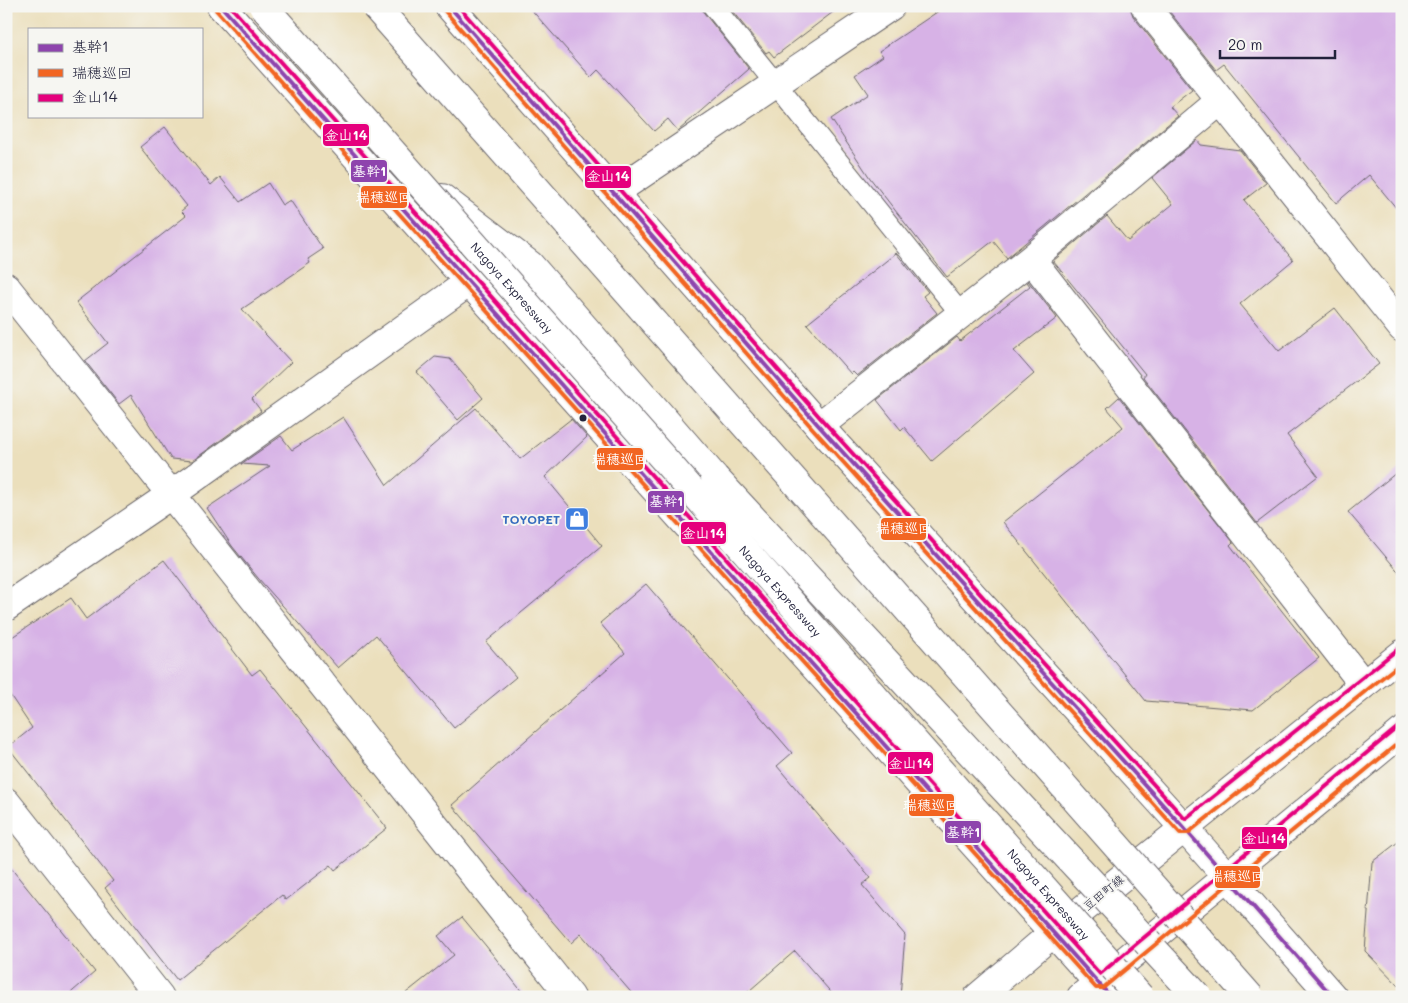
<svg xmlns="http://www.w3.org/2000/svg" width="1408" height="1003" font-family="Mali,'Klee One',sans-serif">
<style>
.building{fill:#d7b2e6}
.lines{fill:none;stroke-linecap:round;stroke-linejoin:round}
.lane-casing{stroke:#686468;stroke-width:22}
.street-casing{stroke:#686468;stroke-width:30}
.secondary-casing{stroke:#686468;stroke-width:30}
.primary-casing{stroke:#686468;stroke-width:30}
.highway-casing{stroke:#686468;stroke-width:30}
.lane{stroke:#fff;stroke-width:20}
.street{stroke:#fff;stroke-width:28}
.secondary{stroke:#fff;stroke-width:28}
.primary{stroke:#fff;stroke-width:28}
.highway{stroke:#fff;stroke-width:28}
.highway-bridge-casing{stroke:#686468;stroke-width:30;stroke-linecap:butt}
.highway-bridge{stroke:#fff;stroke-width:28}
.bus-1-casing{stroke:#f6f6f2;stroke-width:8}
.bus-2-casing{stroke:#f6f6f2;stroke-width:8}
.bus-3-casing{stroke:#f6f6f2;stroke-width:8}
.bus-1{stroke:#8e44ad;stroke-width:4}
.bus-2{stroke:#f26522;stroke-width:4}
.bus-3{stroke:#e5007d;stroke-width:4}
.bus-dot{fill:#22223b;stroke:#f6f6f2;stroke-width:2}
.labels{text-anchor:middle;dominant-baseline:central;stroke-width:4;stroke-linejoin:round;paint-order:stroke}
.street-label{font-size:12px;fill:#22223b;stroke:#f6f6f2}
.shop-label{font-size:12px;font-weight:bold;fill:#366cbe;stroke:#f6f6f2;text-anchor:end}
.line-badge{stroke:#f6f6f2;stroke-width:2}
.badge-label{font-size:14px;text-anchor:middle;font-weight:bold;fill:#fff}
</style>
<rect width="100%" height="100%" fill="#f6f6f2"/>
<filter id="ink" filterUnits="userSpaceOnUse"><feTurbulence type="fractalNoise" baseFrequency=".02" numOctaves="2"/><feDisplacementMap in="SourceGraphic" scale="10" xChannelSelector="R" yChannelSelector="G"/><feConvolveMatrix kernelMatrix="1 2 1 2 8 2 1 2 1" color-interpolation-filters="sRGB"/></filter>
<filter id="wash" filterUnits="userSpaceOnUse"><feTurbulence type="fractalNoise" baseFrequency=".0096" numOctaves="4" result="noise"/><feDisplacementMap in="SourceGraphic" scale="20" xChannelSelector="R" yChannelSelector="G"/><feGaussianBlur stdDeviation="1.12" result="paint"/><feColorMatrix in="noise" values="0 0 0 0 0 0 0 0 0 0 0 0 0 0 0 0 0 1.4 0 .05"/><feComposite in="paint" operator="in"/></filter>
<g filter="url(#wash)">
<rect width="100%" height="100%" fill="#ebdfbc"/>
<g id="blocks">
<path class="building" d="M528,6H701L704,13L749,69L678,131L668,119L654,131L598,70L591,77Z
M728,6H841L774,57L769,51L766,53Z
M946,6H1130L1133,16L1192,90L1170,107L1178,116L1007,258L993,241L947,277L870,178L831,119L868,94L855,75L883,56L879,51Z
M1165,6H1402V215L1369,175L1336,203L1224,64L1216,70Z
M165,127L211,185L220,177L240,202L268,183L282,205L290,200L323,249L308,259L310,263L242,309L291,362L252,399L261,411L192,461L171,459L131,395L119,404L85,361L108,343L76,302L186,216L181,211L187,206L140,147Z
M1197,140L1201,145L1240,150L1266,183L1244,200L1293,260L1240,304L1279,351L1335,308L1379,364L1287,435L1318,476L1257,523L1143,377L1145,374L1053,261L1107,216L1128,241L1173,204L1152,178Z
M896,253L928,292L923,296L937,313L857,376L853,372L851,374L807,324Z
M1028,281L1057,318L1014,351L1034,374L932,461L904,427L901,430L877,400L957,337L960,341L1030,286L1027,282Z
M435,357L450,359L483,398L458,420L417,372Z
M1119,397L1233,542L1230,545L1319,658L1253,710L1146,701L1003,522L1123,427L1107,408Z
M476,408L520,459L571,419L587,437L545,477L602,546L486,642L516,677L454,728L376,635L338,668L258,578L232,546L207,508L270,466L241,464L281,436L292,450L343,417L387,485Z
M1402,468V576L1348,512Z
M164,560L252,675L260,669L387,828L335,870L331,865L286,900L282,895L177,980L105,888L113,881L8,747L32,728L6,689V641L71,598L86,619Z
M646,584L792,753L777,766L871,878L862,885L905,935L900,997H835L795,951L742,997H635L581,934L571,943L452,805L625,653L600,623Z
M1402,839V989L1365,951L1372,862Z
M6,862L95,972L66,997H6Z
M462,917L486,946L526,997H401L454,955L438,936Z"/>
</g>
</g>
<g filter="url(#ink)">
<use href="#blocks" fill-opacity="0" stroke="#686468" stroke-width="1"/>
<g class="lines">
<defs>
<path id="lane" d="M713,6L961,314"/>
<path id="street" d="M1145,6L1402,328
M615,192L891,6
M1031,259L1363,684
M6,287L571,997
M819,426L1031,259L1220,101
M6,607L172,494L468,283
M6,802L160,997"/>
<path id="secondary" d="M978,997L1052,934L1402,654
M1081,997L1402,732"/>
<path id="primary" d="M221,6L1111,997
M449,6L819,426L1184,828L1333,997"/>
<path id="highway" d="M442,198L530,265L715,478"/>
</defs>
<use href="#lane" class="lane-casing"/>
<use href="#street" class="street-casing"/>
<use href="#secondary" class="secondary-casing"/>
<use href="#primary" class="primary-casing"/>
<use href="#highway" class="highway-casing"/>
<use href="#lane" class="lane"/>
<use href="#street" class="street"/>
<use href="#secondary" class="secondary"/>
<use href="#primary" class="primary"/>
<use href="#highway" class="highway"/>
<defs>
<g id="highway-bridge">
<path id="s1" d="M263,6L1140,997"/>
<path d="M375,6L1250,997"/>
<path d="M715,478L1198,997"/>
</g>
</defs>
<use href="#highway-bridge" class="highway-bridge-casing"/>
<use href="#highway-bridge" class="highway-bridge"/>
<defs>
<path id="bus-1" d="M221,6L1111,997
M449,6L819,426L1184,828L1333,997"/>
<path id="bus-2" d="M216,10L1096,988H1103L1402,740
M444,10L814,430L1180,833H1188L1402,662"/>
<path id="bus-3" d="M230,6L1100,974L1398,727
M458,6L824,422L1185,819L1398,649"/>
</defs>
<use href="#bus-1" class="bus-1-casing"/>
<use href="#bus-2" class="bus-2-casing"/>
<use href="#bus-3" class="bus-3-casing"/>
<use href="#bus-1" class="bus-1"/>
<use href="#bus-2" class="bus-2"/>
<use href="#bus-3" class="bus-3"/>
</g>
</g>
<defs>
<symbol id="shop-square" viewBox="-11 -11 22 22"><rect x="-9" y="-9" width="18" height="18" rx="4" fill="#3f7fe0" stroke="#f6f6f2"/><path d="M-5-2.5h2.3a2.7 3.5 0 0 1 5.4 0H5L5.5 6h-11ZM-1.5-2.5h3a1.5 2.3 0 0 0-3 0Z" fill="#fff"/></symbol>
</defs>
<g fill-rule="evenodd">
<use href="#shop-square" x="563" y="505" width="28" height="28"/>
</g>
<circle class="bus-dot" cx="583" cy="418" r="4.5"/>
<g class="labels">
<g class="street-label">
<text stroke="none"><textPath href="#s1" startOffset="376">Nagoya Expressway</textPath></text>
<text stroke="none"><textPath href="#s1" startOffset="781">Nagoya Expressway</textPath></text>
<text transform="translate(1103 892) rotate(-39)">豆田町線</text>
<text stroke="none"><textPath href="#s1" startOffset="1186">Nagoya Expressway</textPath></text>
</g>
<g class="shop-label">
<text x="560" y="519">TOYOPET</text>
</g>
</g>
<g class="line-badge">
<rect x="322" y="123" width="48" height="24" rx="5" fill="#e5007d"/>
<rect x="350" y="159" width="38" height="24" rx="5" fill="#8e44ad"/>
<rect x="584" y="165" width="48" height="24" rx="5" fill="#e5007d"/>
<rect x="360" y="185" width="48" height="24" rx="5" fill="#f26522"/>
<rect x="596" y="447" width="48" height="24" rx="5" fill="#f26522"/>
<rect x="647" y="490" width="38" height="24" rx="5" fill="#8e44ad"/>
<rect x="880" y="517" width="47" height="24" rx="5" fill="#f26522"/>
<rect x="680" y="521" width="47" height="24" rx="5" fill="#e5007d"/>
<rect x="887" y="751" width="47" height="24" rx="5" fill="#e5007d"/>
<rect x="908" y="793" width="47" height="24" rx="5" fill="#f26522"/>
<rect x="944" y="820" width="38" height="24" rx="5" fill="#8e44ad"/>
<rect x="1241" y="826" width="47" height="24" rx="5" fill="#e5007d"/>
<rect x="1214" y="865" width="47" height="24" rx="5" fill="#f26522"/>
</g>
<g class="badge-label">
<text x="346" y="140">金山14</text>
<text x="369" y="176">基幹1</text>
<text x="608" y="181">金山14</text>
<text x="384" y="202">瑞穂巡回</text>
<text x="620" y="464">瑞穂巡回</text>
<text x="666" y="506">基幹1</text>
<text x="904" y="533">瑞穂巡回</text>
<text x="703" y="538">金山14</text>
<text x="910" y="768">金山14</text>
<text x="931" y="810">瑞穂巡回</text>
<text x="963" y="837">基幹1</text>
<text x="1264" y="843">金山14</text>
<text x="1237" y="881">瑞穂巡回</text>
</g>
<rect width="1408" height="1003" fill="none" stroke="#f6f6f2" stroke-width="25"/>
<rect x="28" y="28" width="175" height="90" fill="#f6f6f2" stroke="#a1a1a9"/>
<rect x="38" y="44" width="25" height="8" fill="#8e44ad" stroke="#a1a1a9"/>
<text x="72" y="52" font-size="15" fill="#22223b">基幹1</text>
<rect x="38" y="69" width="25" height="8" fill="#f26522" stroke="#a1a1a9"/>
<text x="72" y="78" font-size="15" fill="#22223b">瑞穂巡回</text>
<rect x="38" y="94" width="25" height="8" fill="#e5007d" stroke="#a1a1a9"/>
<text x="72" y="102" font-size="15" fill="#22223b">金山14</text>
<path d="M1220 50v8h115v-8" fill="none" stroke="#22223b" stroke-width="2.5"/>
<text x="1228" y="50" font-size="15" fill="#22223b" stroke="#f6f6f2" stroke-width="4" paint-order="stroke">20 m</text>
</svg>
